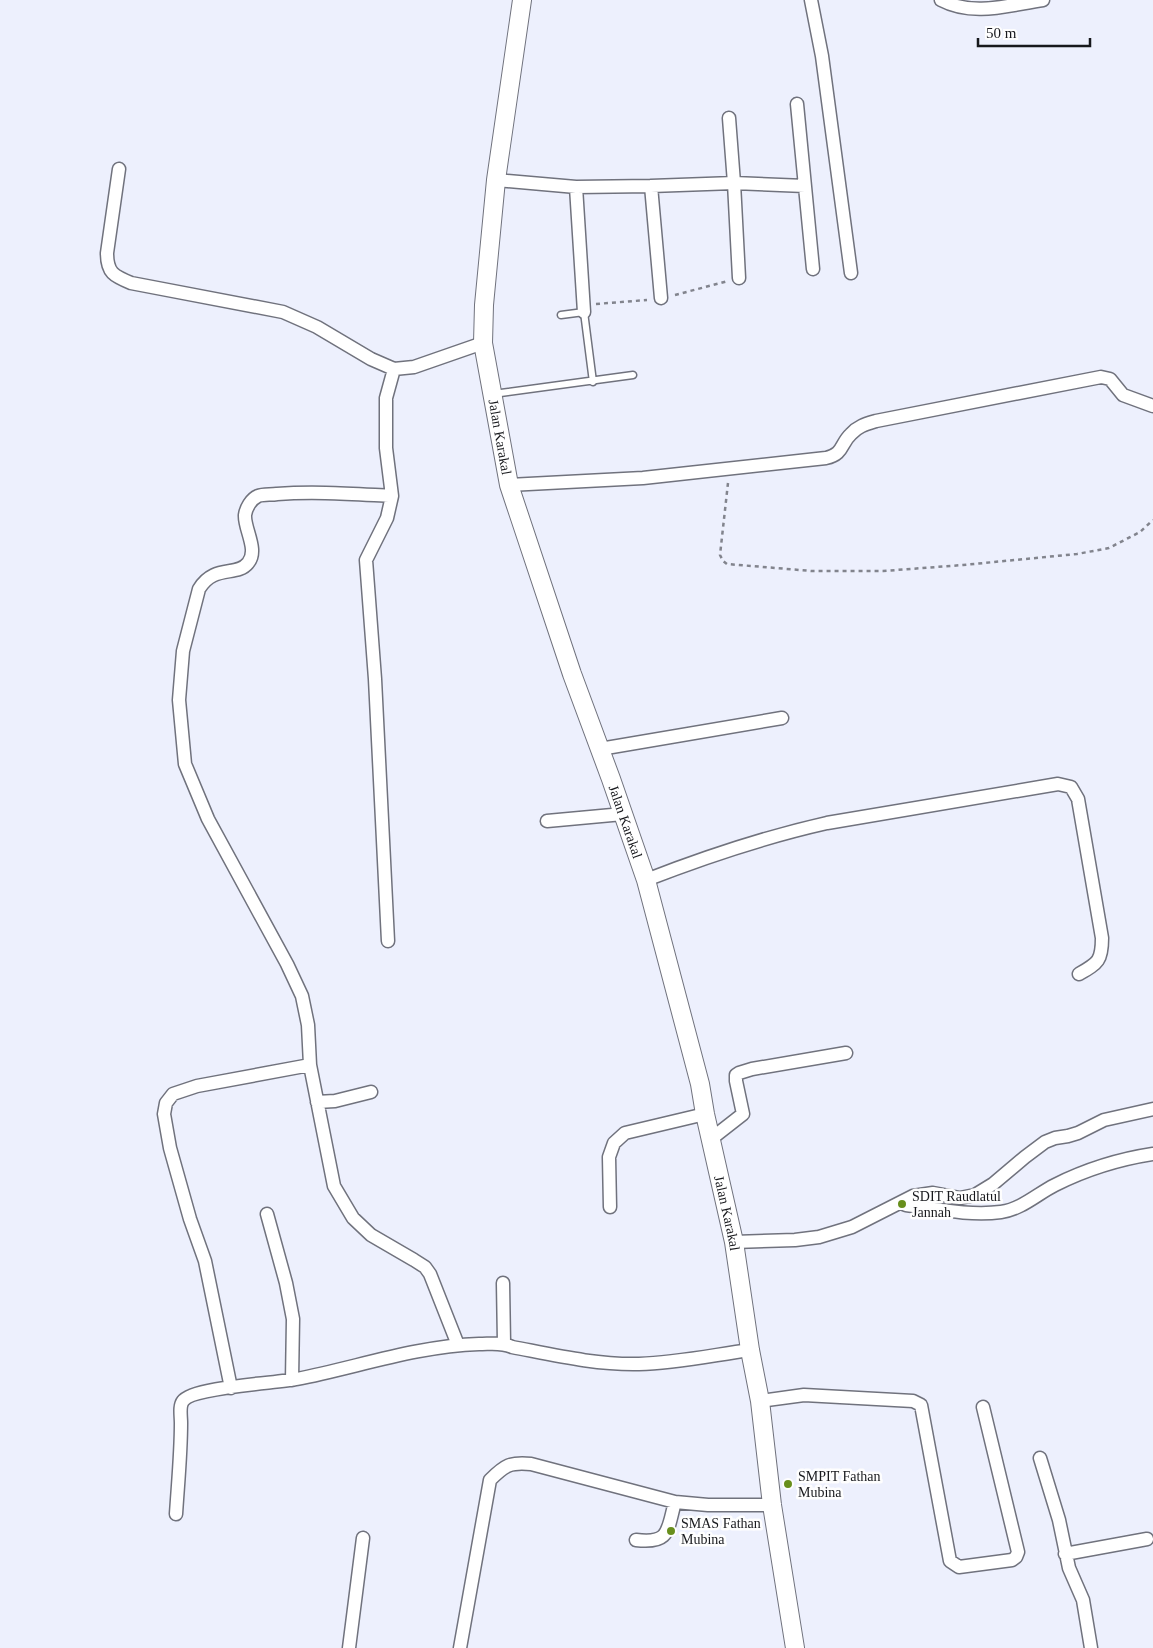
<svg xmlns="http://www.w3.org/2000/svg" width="1153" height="1648" font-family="Georgia,serif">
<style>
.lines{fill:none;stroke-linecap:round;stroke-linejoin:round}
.lane-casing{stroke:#70727d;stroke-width:9}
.street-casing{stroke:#70727d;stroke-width:15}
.secondary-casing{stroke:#70727d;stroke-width:20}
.path{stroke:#82848d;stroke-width:2.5;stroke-dasharray:4 4;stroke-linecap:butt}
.lane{stroke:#fff;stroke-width:6}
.street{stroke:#fff;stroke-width:12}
.secondary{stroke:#fff;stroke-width:18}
.poi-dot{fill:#688f1c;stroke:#fefefe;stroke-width:2}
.labels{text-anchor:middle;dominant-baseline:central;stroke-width:5;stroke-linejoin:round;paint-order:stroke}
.street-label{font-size:14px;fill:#17181c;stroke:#fefefe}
.poi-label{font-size:14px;fill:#17181c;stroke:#fefefe;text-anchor:start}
</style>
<rect width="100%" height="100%" fill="#edf0fd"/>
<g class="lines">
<defs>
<path id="lane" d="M561,315L584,312L593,382
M493,394L633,375"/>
<path id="street" d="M811,0L822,56L851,273
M941,0C973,17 1009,5 1043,0
M797,104L813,269
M729,118L734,183L739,278
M119,169L107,253C107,273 114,276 131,283L283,312L317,327L371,359L394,369
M496,180L576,187L651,186L734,183L805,186
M651,186L661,298
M576,187L584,312
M509,485L643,478L826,458C844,454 840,444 851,434C858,426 866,424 876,421L1101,377L1110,379L1123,395L1153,406
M392,496C353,494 315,491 277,494C271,495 263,494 258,496C251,499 246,508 245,515C244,529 259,550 248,563C237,577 214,564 199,589L183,651L179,700L185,764L208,819L287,964L302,996L308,1025L310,1065L334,1186L353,1218L371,1235L414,1260L425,1267L430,1274L458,1345
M600,749L782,718
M547,821L623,814
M646,880C705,857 765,837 827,823L1058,784L1071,787L1078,799L1102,938C1102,961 1098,963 1079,974
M388,941L375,679L366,560L387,518L392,496L386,448V398L394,369L414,367L483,343
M317,1102L335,1101L371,1092
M711,1139L743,1114L736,1081V1075L739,1073L752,1069L846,1053
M901,1203L906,1205C937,1209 970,1216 1001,1212C1022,1209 1037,1194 1055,1185C1085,1170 1120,1159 1153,1154
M610,1207L609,1157L614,1143L625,1133L705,1114
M267,1214L286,1283L293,1319L292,1380
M734,1242L795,1240L819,1237L852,1227L913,1196L933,1193L960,1198L975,1195L993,1184L1025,1157L1045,1142L1055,1138L1068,1136L1078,1133L1104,1120L1153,1109
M503,1283L504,1343
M231,1388L205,1261L190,1219L170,1148L164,1114L166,1103L173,1094L197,1086L310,1065
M760,1401L804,1395L913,1401L921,1405L950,1561L959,1567L1012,1560L1016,1557L1018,1552L983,1407
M1040,1458L1059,1520L1069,1568L1083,1600L1091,1648
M176,1514C178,1483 181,1453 181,1423C181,1416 179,1406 183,1401C192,1387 278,1383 297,1379C358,1367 417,1346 479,1344C491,1344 502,1342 512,1347C554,1355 596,1365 639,1364C676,1363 713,1355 750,1350
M636,1540C670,1544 667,1531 675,1502
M1065,1554L1147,1539
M349,1648L363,1538
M460,1648L490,1480C505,1465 510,1462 531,1464L675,1502L708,1505H772"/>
<g id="secondary">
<path id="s1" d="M522,0L496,180L484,305L483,343L509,485L572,674L611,779L646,880L700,1084L705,1114L734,1242L750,1350L760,1401L772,1505L795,1648"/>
</g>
</defs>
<use href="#lane" class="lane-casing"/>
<use href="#street" class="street-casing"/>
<use href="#secondary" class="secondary-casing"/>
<path class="path" d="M675,295L728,281
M596,304L647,300
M728,483L720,555L723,561L727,564L812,571H883L963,565L1077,554L1109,548L1140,532L1153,520"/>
<use href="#lane" class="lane"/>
<use href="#street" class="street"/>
<use href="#secondary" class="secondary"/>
</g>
<g class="poi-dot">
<circle cx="902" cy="1204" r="5"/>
<circle cx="788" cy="1484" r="5"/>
<circle cx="671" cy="1531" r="5"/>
</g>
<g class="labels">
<g class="street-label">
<text stroke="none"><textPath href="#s1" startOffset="441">Jalan Karakal</textPath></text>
<text stroke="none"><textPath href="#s1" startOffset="846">Jalan Karakal</textPath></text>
<text stroke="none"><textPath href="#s1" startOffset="1251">Jalan Karakal</textPath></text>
</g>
<g class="poi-label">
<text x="912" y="1196">SDIT Raudlatul<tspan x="912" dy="16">Jannah</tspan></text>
<text x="798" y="1476">SMPIT Fathan<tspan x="798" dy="16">Mubina</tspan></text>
<text x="681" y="1523">SMAS Fathan<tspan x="681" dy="16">Mubina</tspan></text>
</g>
</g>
<path d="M978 38v8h112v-8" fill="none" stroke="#17181c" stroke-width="2.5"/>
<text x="986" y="38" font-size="15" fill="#17181c" stroke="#fefefe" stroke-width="4" paint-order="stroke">50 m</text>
</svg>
